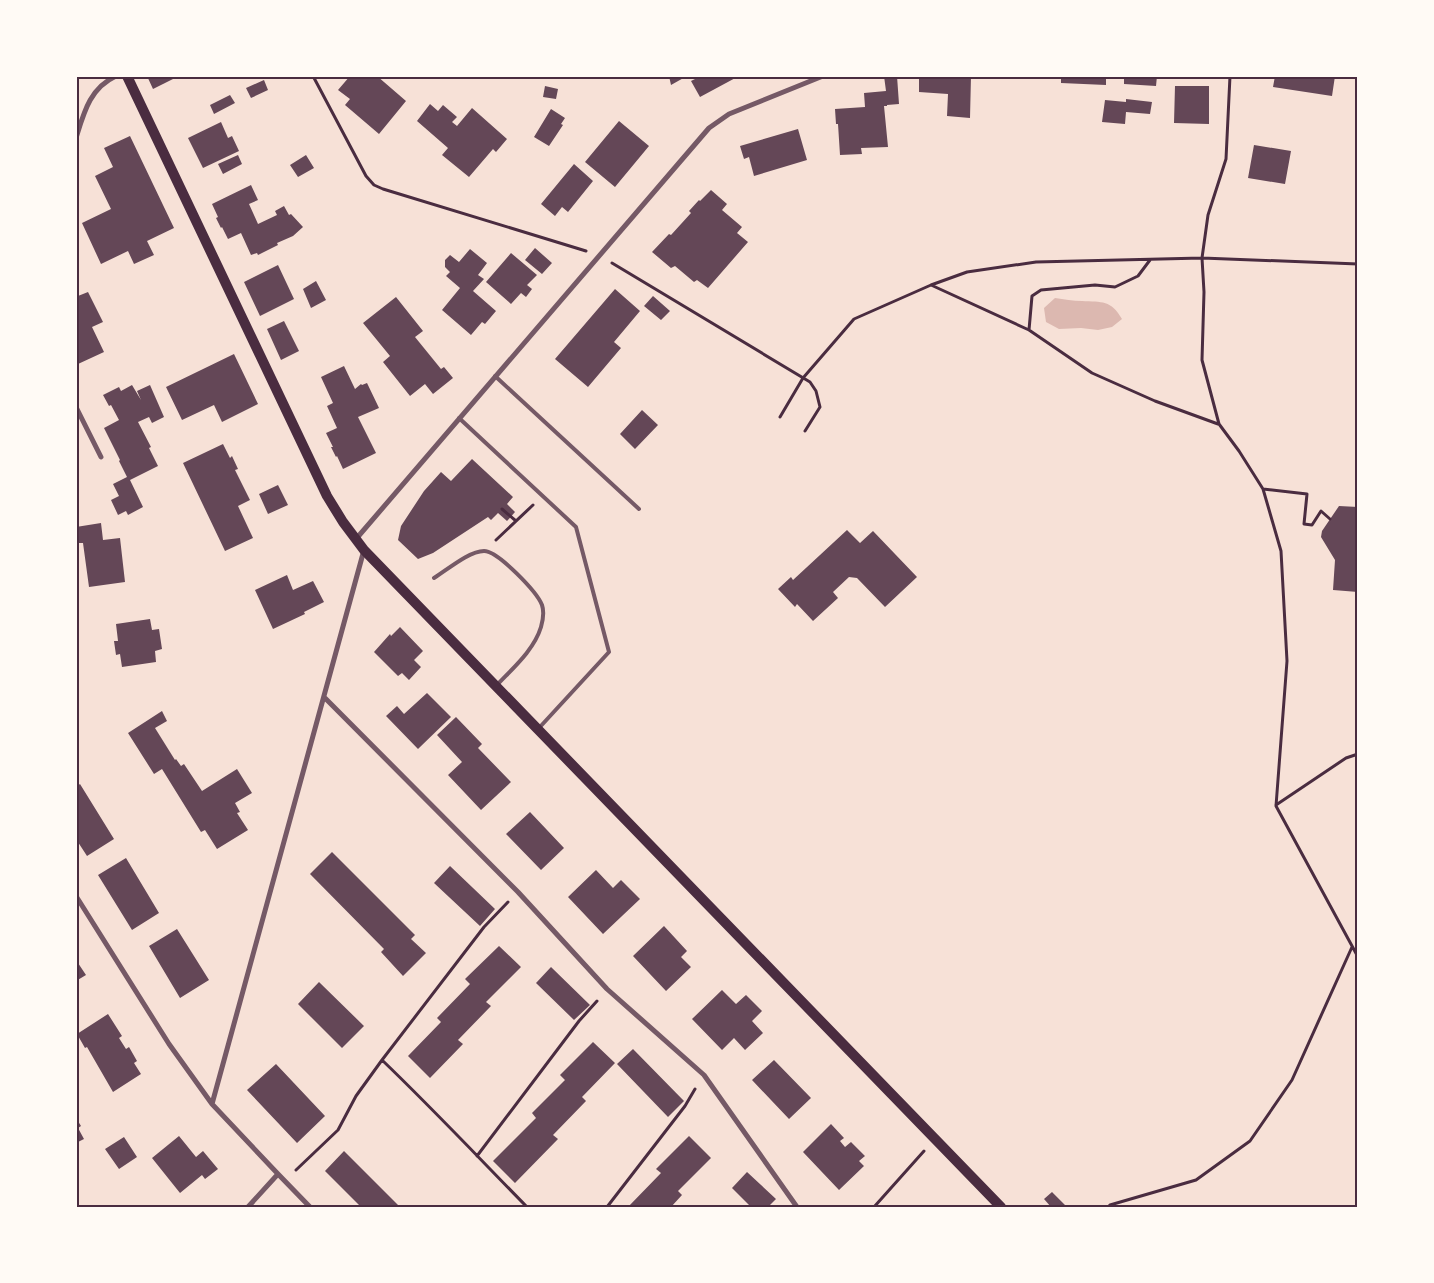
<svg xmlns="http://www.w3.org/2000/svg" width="1434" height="1283" font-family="Spectral,serif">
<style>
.water{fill:#dcb8b0}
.building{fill:#644757}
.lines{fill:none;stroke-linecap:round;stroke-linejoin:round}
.path{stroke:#4a2c40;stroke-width:3}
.service{stroke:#755966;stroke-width:4}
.minor{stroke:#755966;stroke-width:5}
.secondary{stroke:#4a2c40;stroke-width:10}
.neatline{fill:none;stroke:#4a2c40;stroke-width:2}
</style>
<rect width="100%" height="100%" fill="#f7e1d7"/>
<path class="water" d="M1055,298C1064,299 1073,301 1082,301C1102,302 1111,300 1122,319L1112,327L1098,330L1081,328L1059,329L1046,322L1044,308Z"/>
<path class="building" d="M147,76H179L153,89Z
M350,76H365L368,79L370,76H377L406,101L379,134L345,105L350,99L338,90Z
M669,76H687L671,85Z
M698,76H739L700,97L691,81L699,77Z
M884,76H897L899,104L887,105V106H884L888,147L861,148L862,154L840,155L838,124H836L835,109L865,107L864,93L886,91Z
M919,76H971L970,118L947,116L948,94L919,92Z
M1061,76H1106V85L1061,83Z
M1124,76H1157L1156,86L1124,84Z
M1275,76H1335L1332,96L1273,87Z
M264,80L268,90L251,98L246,88Z
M545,86L558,89L556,99L543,97Z
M1175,86H1209V124L1174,123Z
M230,95L235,103L214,114L210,105Z
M1126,99L1152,102L1150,114L1126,112L1125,124L1102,122L1105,100L1126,102Z
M430,104L438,111L443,105L457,117L452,122L457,126L472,108L507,139L496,152L493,149L469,177L442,155L448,148L417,121Z
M551,109L565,118L561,124L563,125L549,146L534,137Z
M619,121L649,146L615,187L585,162Z
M221,122L228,138L232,136L239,151L203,168L188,138Z
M798,129L807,160L754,176L749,157L744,159L740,146Z
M130,136L174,228L147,241L154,255L134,264L128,251L101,264L82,223L111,209L95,176L113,167L104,148Z
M1254,145L1291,151L1285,184L1248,178Z
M238,155L242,164L223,174L218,164Z
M306,155L314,168L298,177L290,165Z
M574,164L593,181L568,212L562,207L555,216L541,204Z
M251,185L258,200L249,204L258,224L277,215L275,211L284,206L289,215L291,214L303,227L293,236L277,243L278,245L258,255L257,253L251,255L241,233L228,239L222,227L221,228L216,218L218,217L212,204Z
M711,190L727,204L722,210L742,227L737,233L748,242L708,288L697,280L694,282L675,266L671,268L652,252L669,234L671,235L691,213L689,211L699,200L700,201Z
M535,248L552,263L542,274L525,260Z
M470,249L487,263L478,275L484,279L473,291L496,311L485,324L482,322L471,335L442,310L460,288L446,276L450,272L445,267V260L450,255L459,262Z
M511,253L537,275L527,285L532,289L526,297L521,293L511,304L486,282Z
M278,265L294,299L260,316L244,282Z
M316,281L326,300L311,308L303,289Z
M615,289L640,311L614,342L621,348L588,387L555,359Z
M88,292L103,322L92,327L104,352L78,364L76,361V293L78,296Z
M653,296L670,311L661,320L644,306Z
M396,297L423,331L415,337L441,369L444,367L453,378L433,394L425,384L410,396L383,362L390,356L363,323Z
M284,321L299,351L281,360L267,329Z
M234,354L258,404L222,422L214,405L182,420L166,387Z
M344,366L355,389L361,384L362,385L367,383L379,408L358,417L376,453L343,469L337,456L336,457L331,447H333L326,433L337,428L327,406L333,403L321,377Z
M132,385L141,400L137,391L150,385L164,417L152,423L149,417L138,422L151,447L149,448L158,466L130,480L143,507L128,515L126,511L118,515L111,500L119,496L113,484L127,477L119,461L120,460L104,428L119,420L111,405L109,406L103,395L119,387L121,391Z
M642,410L658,425L635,449L620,434Z
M223,444L230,458L232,456L238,469L235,470L250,500L238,506L253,538L225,551L183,463Z
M472,459L513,497L507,504L515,512L507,521L498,513L491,520L488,517L433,553L418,559L398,540L401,526L424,491L441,472L451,481Z
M278,485L288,505L268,514L259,494Z
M1339,506L1358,507V592L1333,590L1335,560L1321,537L1322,531Z
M101,523L103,540L120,538L125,582L89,587L83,543H76V527Z
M847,530L860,543L873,531L917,577L885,607L857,578L849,577L833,592L838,598L813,621L797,604L795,607L778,589L791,577L793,580Z
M287,575L293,590L313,581L324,602L304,612L305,614L273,629L255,590Z
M150,619L152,630L159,629L162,649L155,651L156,662L122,667L120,654L116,655L114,641H118L116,624Z
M400,627L423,651L414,660L421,667L409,680L402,673L398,676L374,652L390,634L391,636Z
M427,693L451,717L418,749L386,716L397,706L404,714Z
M162,711L167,721L155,728L175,760L176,759L181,766L184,764L202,791L237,769L252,793L235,803L240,812L237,813L248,830L217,849L205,830L201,832L162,769L154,774L128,733Z
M456,717L482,744L478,748L511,782L481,810L448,775L462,762L437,735Z
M80,784L114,839L87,856L76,839V787Z
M530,812L564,848L541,870L506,834Z
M332,852L415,935L411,939L426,953L403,976L381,952L384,949L310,874Z
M126,858L159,913L132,930L98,875Z
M450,866L495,909L480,926L434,883Z
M596,870L613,888L621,880L640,899L603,934L568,897Z
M664,926L687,951L681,957L691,967L666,991L633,956Z
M177,929L209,980L180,998L149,946Z
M499,946L521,967L486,1002L491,1006L458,1040L463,1044L430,1078L408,1056L441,1022L437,1018L470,984L465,979Z
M76,960L86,975L76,981Z
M551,967L590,1005L574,1020L536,983Z
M319,982L364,1026L342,1048L298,1004Z
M722,990L736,1004L746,995L762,1011L752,1021L763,1033L745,1050L734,1038L722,1050L692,1019Z
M108,1014L122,1036L119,1038L126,1049L129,1047L137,1061L134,1063L141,1074L113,1092L87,1047L85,1048L77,1034Z
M593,1042L615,1063L582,1097L586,1101L553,1135L558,1139L515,1183L493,1161L536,1118L532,1113L565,1080L560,1075Z
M633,1049L684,1101L668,1117L617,1064Z
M774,1060L811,1098L789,1119L752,1080Z
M276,1064L325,1116L297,1143L247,1090Z
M76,1118L81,1126L78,1128L84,1139L76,1143Z
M831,1124L844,1138L840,1141L845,1147L851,1142L865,1156L859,1161L864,1166L839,1190L803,1152Z
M179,1136L196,1157L203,1151L218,1169L205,1179L202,1175L180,1193L152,1158Z
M689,1136L711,1158L678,1191L682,1195L671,1207H628L661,1173L656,1169Z
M124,1137L137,1157L119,1169L105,1149Z
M344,1151L400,1207H361L325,1171Z
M747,1172L776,1199L768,1207H751L732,1188Z
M1052,1192L1067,1207H1051L1044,1199Z"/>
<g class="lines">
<path class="path" d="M313,76L366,176L374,185L383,189L586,251
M1230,76L1226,159L1208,215L1202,258L1204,292L1202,360L1219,424L1239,451L1263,489L1281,551L1287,661L1276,806L1358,957
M612,263L810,382L816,391L820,407L805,431
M931,285L1029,330L1092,373L1155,401L1218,424
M1029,330L1032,296L1041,290L1095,285L1115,287L1138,276L1150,260
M780,417L803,378L854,319L931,285L967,272L1036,262L1202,258L1358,264
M1263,489L1307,494L1304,524L1312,525L1321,511L1330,519
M502,509L516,521
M496,540L533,505
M1276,805L1346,758L1358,754
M382,1060C432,1108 479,1158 527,1207
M477,1156L579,1021L597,1001
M296,1170L338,1130L356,1096L382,1060L484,927L508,902
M607,1207L685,1106L695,1089
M874,1207L924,1151
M1108,1207L1110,1205L1196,1180L1250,1141L1292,1080L1352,947"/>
<path class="service" d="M495,376L639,509
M459,418L576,527L609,652L539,728
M434,578C447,570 469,551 484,551C498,551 537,592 542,605C544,611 543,620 541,627C534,650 513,668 497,685"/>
<path class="minor" d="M76,138C84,112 90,88 116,76
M76,407L101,457
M356,539L709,128L729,114L823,76
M324,697L518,892L607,989L704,1075L797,1207
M76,896L169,1044L212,1104L278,1174L310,1207
M212,1104L364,550
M248,1207L278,1174"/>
<path class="secondary" d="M127,76L327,496L343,522L364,550L1001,1207"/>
</g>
<rect width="1434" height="1283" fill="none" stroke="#fffaf5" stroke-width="155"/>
<rect x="78" y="78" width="1278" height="1128" class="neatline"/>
</svg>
